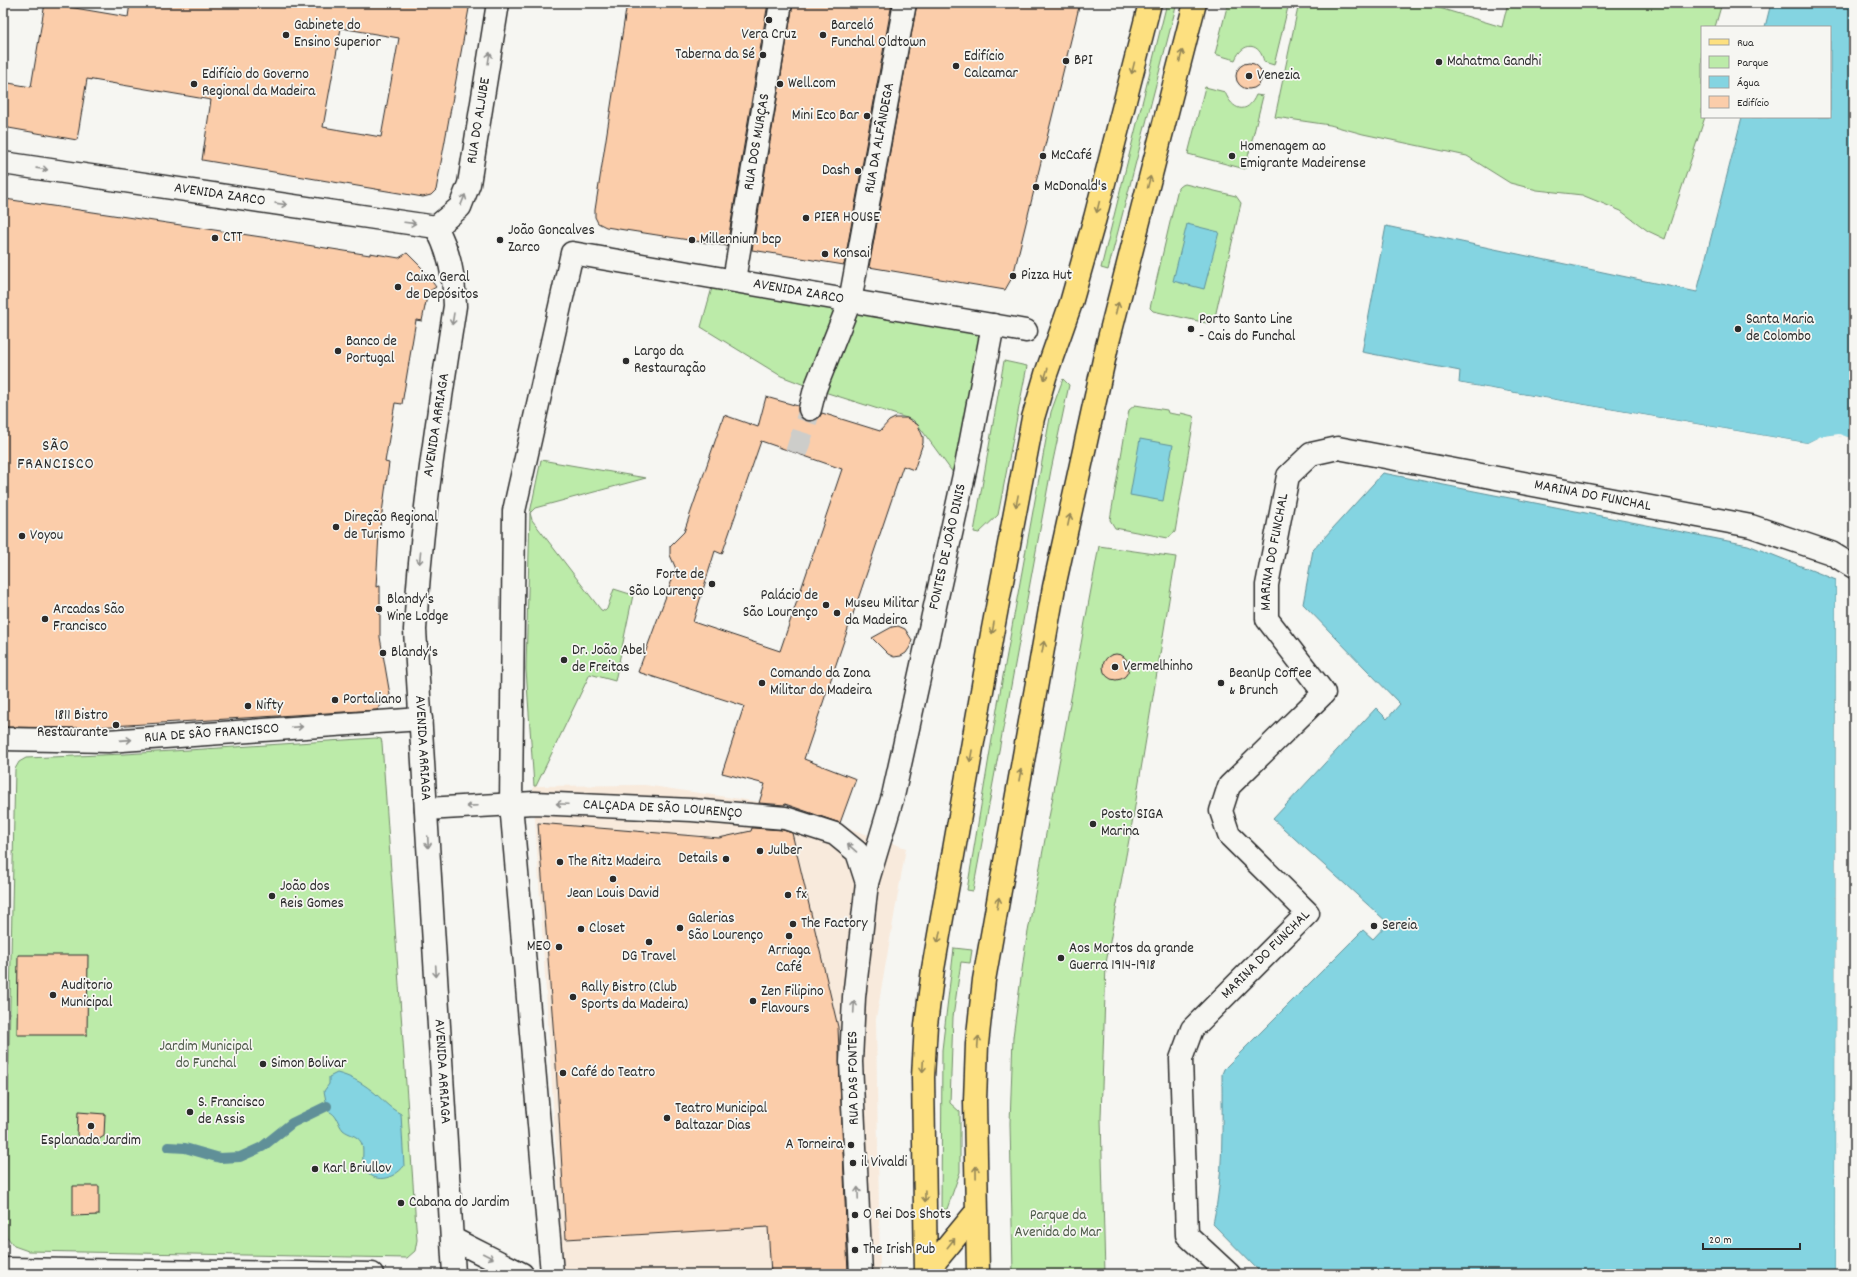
<svg xmlns="http://www.w3.org/2000/svg" width="1857" height="1277" font-family="Dekko,sans-serif">
<style>
.built{fill:#f8eadc}
.green{fill:#bceba9;stroke:#748b6a}
.water{fill:#84d4e1;stroke:#609098}
.pier{fill:#f6f6f2}
.lines{fill:none;stroke-linecap:round;stroke-linejoin:round}
.stream{stroke:#609098;stroke-width:10}
.building{fill:#fbcdaa;stroke:#2b2b2b;fill-rule:evenodd}
.minor-tunnel{stroke:#cdcdca;stroke-width:22;stroke-dasharray:22 11;stroke-linecap:butt}
.minor-casing{stroke:#2b2b2b;stroke-width:25}
.major-casing{stroke:#2b2b2b;stroke-width:25}
.minor{stroke:#f6f6f2;stroke-width:22}
.major{stroke:#fde080;stroke-width:22}
.oneway{stroke:#948656}
.oneway2{stroke:#90908e}
.poi-dot{fill:#2b2b2b;stroke:#f6f6f2;stroke-width:1.5}
.labels{text-anchor:middle;dominant-baseline:central;stroke-width:3.5;stroke-linejoin:round;paint-order:stroke}
.poi-label{font-size:15px;fill:#2b2b2b;stroke:#f6f6f2;text-anchor:start}
.street-label{font-size:15px;fill:#2b2b2b;stroke:#f6f6f2}
.park-label{font-size:15px;fill:#4f5b4a;stroke:#f6f6f2}
.neighbourhood-label{font-size:16px;letter-spacing:1px;fill:#2b2b2b;stroke:#f6f6f2}
</style>
<rect width="100%" height="100%" fill="#f6f6f2"/>
<filter id="ink" filterUnits="userSpaceOnUse"><feTurbulence type="fractalNoise" baseFrequency=".025" numOctaves="2"/><feDisplacementMap in="SourceGraphic" scale="8" xChannelSelector="R" yChannelSelector="G"/><feConvolveMatrix kernelMatrix="1 2 1 2 8 2 1 2 1" color-interpolation-filters="sRGB"/></filter>
<g filter="url(#ink)">
<path class="built" d="M645,785L760,802L839,825L906,848L876,1019L880,1274H564L533,788L534,786Z"/>
<path class="green" d="M1167,3H1177L1108,270L1101,268Z
M1228,3H1289L1274,65L1264,62C1260,42 1243,41 1235,60L1215,54Z
M1299,3H1423L1502,27L1508,3H1722L1715,27H1702V117H1705L1665,239L1648,231L1621,211L1582,195L1537,190L1510,183L1467,156L1363,134L1330,125L1275,117Z
M1205,87L1225,92C1232,110 1247,116 1256,95L1263,96L1245,169L1188,154Z
M1185,184L1236,196L1241,203L1215,317L1207,323L1153,311L1150,308L1178,188L1180,186Z
M715,277L993,325L956,477L918,425L913,420L815,389L781,376L701,327Z
M1004,361L1027,366L998,515L979,533L974,532Z
M1063,379L1069,385L1051,470L973,891L967,890L997,709L1051,412Z
M1135,405L1167,410L1168,413L1180,415L1181,413L1193,416L1194,419L1175,532L1168,538L1115,528L1110,520L1129,410Z
M541,460L646,478L535,508L530,513L532,520L601,610L605,611L607,609L614,589L633,595L615,681L590,674L536,786H534L526,669L530,513Z
M1099,546L1176,557L1133,818L1106,963L1101,1118L1105,1274H1013L1010,1123L1013,1037L1025,948Z
M376,738L381,739L382,743L417,1240L415,1251L407,1258L28,1251L14,1246L5,1234L15,769L19,762L26,758L125,754Z
M954,948L972,950L970,963L961,962L953,1017L950,1103L960,1112V1172L947,1209L941,1210L942,1050Z"/>
<path class="water" d="M1771,3H1854V439C1834,433 1825,434 1807,443L1459,383L1460,371L1362,352L1386,226L1697,292L1742,117H1830V27H1765Z
M1187,224L1219,232L1204,289L1173,281Z
M1140,439L1173,445L1163,501L1130,495Z
M1383,473L1748,545L1836,580L1835,1274H1262L1213,1224C1224,1175 1222,1124 1222,1074L1224,1069L1363,930L1373,939L1388,923L1273,819L1376,708L1387,719L1400,704L1303,604L1313,550Z
M337,1073C349,1076 361,1082 371,1090C383,1099 386,1106 401,1114L404,1166C394,1179 372,1186 364,1166C361,1158 365,1150 361,1142C357,1135 349,1135 343,1130C337,1123 338,1115 328,1111L324,1091L329,1084V1077Z"/>
<path class="pier" d="M1457,383L1807,443L1821,436L1839,434L1854,439V441L1839,436L1822,438L1806,445L1459,385Z
M1837,579V1274H1835L1836,580Z"/>
<g class="lines">
<path class="stream" d="M168,1147L185,1148L220,1158L240,1157L262,1147L292,1123L327,1106"/>
</g>
<path class="building" d="M45,3L128,17L130,3H470L436,190L431,195L423,197L202,160L211,100L87,79L77,140L3,127V82L31,87ZM341,28L399,38L381,137L323,127Z
M627,3H768L727,246L606,227L598,223L595,217V210Z
M793,3H892L844,265L752,250Z
M917,3H1080L1013,276L1005,290L869,267Z
M1236 76a13 13 0 1 1 26 0a13 13 0 1 1-26 0Z
M5,199L275,239V240L370,255V253L399,258L407,253L422,268L436,287L428,292L422,321L416,320L402,404L395,403L385,462L389,463L379,534L376,587L380,586V637L390,695L377,710L78,728L3,727V202H5Z
M766,397L798,406V412L801,418L807,421H814L819,418L822,413L880,431L889,421L895,418H907L918,425L923,437V443L914,470L903,466L804,759L856,779L840,823L785,804V805L759,803L765,784L722,773L744,706L638,672L676,569L670,555V546L684,532L724,415L758,427ZM761,441L842,469L780,651L693,622L715,551L722,554Z
M898,626L905,629L912,640L910,647L906,653L901,656L894,657L888,654L872,638L892,627Z
M1103 667a13 13 0 1 1 26 0a13 13 0 1 1-26 0Z
M538,823L719,838L751,831L752,828L783,830L792,833L838,1027L848,1274H771L768,1227L566,1239L556,1065Z
M18,955H88L87,1035H17Z
M78,1112L105,1114L104,1136L90,1145L77,1135Z
M73,1186H99V1215L73,1216Z"/>
<g class="lines">
<path class="minor-tunnel" d="M796,453L810,409"/>
<defs>
<g id="minor">
<path id="s1" d="M3,163L436,227"/>
<path id="s2" d="M436,227C450,253 454,277 455,306C438,414 421,521 415,630L454,1274"/>
<path id="s3" d="M436,227L460,207L469,184L498,3"/>
<path id="s4" d="M734,280L781,3"/>
<path id="s5" d="M810,409L815,389L850,301L905,3"/>
<path id="s6" d="M3,739L108,741L421,719"/>
<path id="s7" d="M426,809L534,803L692,810L785,818L835,834L857,852L867,883"/>
<path d="M453,1239L522,1274"/>
<path d="M3,1269L372,1274"/>
<path id="s8" d="M552,1273L511,804L514,511L572,253L1026,331"/>
<path id="s9" d="M861,1274L851,1062L854,997L867,883L893,796L966,466L993,325"/>
<path id="s10" d="M1229,1274L1187,1235L1181,1059L1192,1029L1308,913L1229,835L1221,811L1229,786L1324,693L1267,619V585L1288,476L1311,454L1338,448L1751,526L1831,553L1854,567"/>
</g>
<path id="major" d="M925,1274L977,1211
M926,1274L923,1077L926,1025L933,969L992,634L1033,418L1046,374L1071,303L1095,218L1150,3
M978,1274L975,1101L977,1044L984,980L1054,587L1107,346L1195,3"/>
</defs>
<use href="#minor" class="minor-casing"/>
<use href="#major" class="major-casing"/>
<use href="#minor" class="minor"/>
<use href="#major" class="major"/>
</g>
<defs><path id="oneway-shaft" d="M-6 0H5M1.5-3L5.5 0L1.5 3" fill="none" stroke-width="1.6" stroke-linecap="round" stroke-linejoin="round"/></defs>
<g class="oneway">
<use href="#oneway-shaft" transform="translate(1181 56) rotate(-76)"/>
<use href="#oneway-shaft" transform="translate(1133 68) rotate(104)"/>
<use href="#oneway-shaft" transform="translate(1149 182) rotate(-76)"/>
<use href="#oneway-shaft" transform="translate(1098 207) rotate(104)"/>
<use href="#oneway-shaft" transform="translate(1117 308) rotate(-76)"/>
<use href="#oneway-shaft" transform="translate(1046 374) rotate(107)"/>
<use href="#oneway-shaft" transform="translate(1017 501) rotate(101)"/>
<use href="#oneway-shaft" transform="translate(1069 520) rotate(-78)"/>
<use href="#oneway-shaft" transform="translate(993 628) rotate(100)"/>
<use href="#oneway-shaft" transform="translate(1043 647) rotate(-80)"/>
<use href="#oneway-shaft" transform="translate(971 756) rotate(100)"/>
<use href="#oneway-shaft" transform="translate(1020 775) rotate(-80)"/>
<use href="#oneway-shaft" transform="translate(998 903) rotate(-80)"/>
<use href="#oneway-shaft" transform="translate(939 937) rotate(101)"/>
<use href="#oneway-shaft" transform="translate(978 1042) rotate(-86)"/>
<use href="#oneway-shaft" transform="translate(923 1066) rotate(93)"/>
<use href="#oneway-shaft" transform="translate(976 1172) rotate(-91)"/>
<use href="#oneway-shaft" transform="translate(925 1196) rotate(89)"/>
<use href="#oneway-shaft" transform="translate(951 1243) rotate(-51)"/>
</g>
<g class="oneway2">
<use href="#oneway-shaft" transform="translate(489 58) rotate(-81)"/>
<use href="#oneway-shaft" transform="translate(42 169) rotate(8)"/>
<use href="#oneway-shaft" transform="translate(463 200) rotate(-68)"/>
<use href="#oneway-shaft" transform="translate(281 204) rotate(8)"/>
<use href="#oneway-shaft" transform="translate(410 223) rotate(7)"/>
<use href="#oneway-shaft" transform="translate(453 319) rotate(99)"/>
<use href="#oneway-shaft" transform="translate(420 558) rotate(96)"/>
<use href="#oneway-shaft" transform="translate(297 727) rotate(-4)"/>
<use href="#oneway-shaft" transform="translate(126 740) rotate(-4)"/>
<use href="#oneway-shaft" transform="translate(562 804) rotate(-177)"/>
<use href="#oneway-shaft" transform="translate(472 806) rotate(178)"/>
<use href="#oneway-shaft" transform="translate(428 842) rotate(87)"/>
<use href="#oneway-shaft" transform="translate(852 848) rotate(-139)"/>
<use href="#oneway-shaft" transform="translate(436 971) rotate(87)"/>
<use href="#oneway-shaft" transform="translate(854 1007) rotate(-87)"/>
<use href="#oneway-shaft" transform="translate(858 1193) rotate(-92)"/>
<use href="#oneway-shaft" transform="translate(488 1256) rotate(27)"/>
</g>
</g>
<g class="poi-dot">
<circle cx="769" cy="20" r="4"/>
<circle cx="286" cy="35" r="4"/>
<circle cx="823" cy="35" r="4"/>
<circle cx="763" cy="55" r="4"/>
<circle cx="1066" cy="61" r="4"/>
<circle cx="1439" cy="62" r="4"/>
<circle cx="956" cy="66" r="4"/>
<circle cx="1249" cy="76" r="4"/>
<circle cx="194" cy="84" r="4"/>
<circle cx="780" cy="84" r="4"/>
<circle cx="867" cy="116" r="4"/>
<circle cx="1043" cy="156" r="4"/>
<circle cx="1232" cy="156" r="4"/>
<circle cx="858" cy="171" r="4"/>
<circle cx="1036" cy="187" r="4"/>
<circle cx="806" cy="218" r="4"/>
<circle cx="215" cy="238" r="4"/>
<circle cx="500" cy="240" r="4"/>
<circle cx="692" cy="240" r="4"/>
<circle cx="825" cy="254" r="4"/>
<circle cx="1013" cy="276" r="4"/>
<circle cx="398" cy="287" r="4"/>
<circle cx="1191" cy="329" r="4"/>
<circle cx="1738" cy="329" r="4"/>
<circle cx="338" cy="351" r="4"/>
<circle cx="626" cy="361" r="4"/>
<circle cx="336" cy="527" r="4"/>
<circle cx="22" cy="536" r="4"/>
<circle cx="712" cy="584" r="4"/>
<circle cx="826" cy="605" r="4"/>
<circle cx="379" cy="609" r="4"/>
<circle cx="837" cy="613" r="4"/>
<circle cx="45" cy="619" r="4"/>
<circle cx="383" cy="653" r="4"/>
<circle cx="564" cy="660" r="4"/>
<circle cx="1115" cy="667" r="4"/>
<circle cx="762" cy="683" r="4"/>
<circle cx="1221" cy="683" r="4"/>
<circle cx="335" cy="700" r="4"/>
<circle cx="248" cy="706" r="4"/>
<circle cx="116" cy="725" r="4"/>
<circle cx="1093" cy="824" r="4"/>
<circle cx="760" cy="851" r="4"/>
<circle cx="726" cy="859" r="4"/>
<circle cx="560" cy="862" r="4"/>
<circle cx="613" cy="879" r="4"/>
<circle cx="788" cy="895" r="4"/>
<circle cx="272" cy="896" r="4"/>
<circle cx="793" cy="924" r="4"/>
<circle cx="1374" cy="926" r="4"/>
<circle cx="680" cy="928" r="4"/>
<circle cx="581" cy="929" r="4"/>
<circle cx="789" cy="936" r="4"/>
<circle cx="649" cy="942" r="4"/>
<circle cx="559" cy="947" r="4"/>
<circle cx="1061" cy="958" r="4"/>
<circle cx="53" cy="995" r="4"/>
<circle cx="573" cy="997" r="4"/>
<circle cx="753" cy="1001" r="4"/>
<circle cx="263" cy="1064" r="4"/>
<circle cx="563" cy="1073" r="4"/>
<circle cx="190" cy="1112" r="4"/>
<circle cx="667" cy="1118" r="4"/>
<circle cx="91" cy="1126" r="4"/>
<circle cx="851" cy="1145" r="4"/>
<circle cx="853" cy="1163" r="4"/>
<circle cx="315" cy="1169" r="4"/>
<circle cx="401" cy="1203" r="4"/>
<circle cx="855" cy="1215" r="4"/>
<circle cx="855" cy="1250" r="4"/>
</g>
<g class="labels">
<g class="poi-label">
<text x="294" y="26">Gabinete do<tspan x="294" dy="17">Ensino Superior</tspan></text>
<text x="831" y="26">Barceló<tspan x="831" dy="17">Funchal Oldtown</tspan></text>
<text x="769" y="35" text-anchor="middle">Vera Cruz</text>
<text x="755" y="55" text-anchor="end">Taberna da Sé</text>
<text x="964" y="57">Edifício<tspan x="964" dy="17">Calcamar</tspan></text>
<text x="1074" y="61">BPI</text>
<text x="1447" y="62">Mahatma Gandhi</text>
<text x="202" y="75">Edifício do Governo<tspan x="202" dy="17">Regional da Madeira</tspan></text>
<text x="1257" y="76">Venezia</text>
<text x="788" y="84">Well.com</text>
<text x="859" y="116" text-anchor="end">Mini Eco Bar</text>
<text x="1240" y="147">Homenagem ao<tspan x="1240" dy="17">Emigrante Madeirense</tspan></text>
<text x="1051" y="156">McCafé</text>
<text x="850" y="171" text-anchor="end">Dash</text>
<text x="1044" y="187">McDonald's</text>
<text x="814" y="218">PIER HOUSE</text>
<text x="508" y="231">João Goncalves<tspan x="508" dy="17">Zarco</tspan></text>
<text x="223" y="238">CTT</text>
<text x="700" y="240">Millennium bcp</text>
<text x="833" y="254">Konsai</text>
<text x="1021" y="276">Pizza Hut</text>
<text x="406" y="278">Caixa Geral<tspan x="406" dy="17">de Depósitos</tspan></text>
<text x="1199" y="320">Porto Santo Line<tspan x="1199" dy="17">- Cais do Funchal</tspan></text>
<text x="1746" y="320">Santa Maria<tspan x="1746" dy="17">de Colombo</tspan></text>
<text x="346" y="342">Banco de<tspan x="346" dy="17">Portugal</tspan></text>
<text x="634" y="352">Largo da<tspan x="634" dy="17">Restauração</tspan></text>
<text x="344" y="518">Direção Regional<tspan x="344" dy="17">de Turismo</tspan></text>
<text x="30" y="536">Voyou</text>
<text x="704" y="575" text-anchor="end">Forte de<tspan x="704" dy="17">São Lourenço</tspan></text>
<text x="818" y="596" text-anchor="end">Palácio de<tspan x="818" dy="17">São Lourenço</tspan></text>
<text x="387" y="600">Blandy's<tspan x="387" dy="17">Wine Lodge</tspan></text>
<text x="845" y="604">Museu Militar<tspan x="845" dy="17">da Madeira</tspan></text>
<text x="53" y="610">Arcadas São<tspan x="53" dy="17">Francisco</tspan></text>
<text x="572" y="651">Dr. João Abel<tspan x="572" dy="17">de Freitas</tspan></text>
<text x="391" y="653">Blandy's</text>
<text x="1123" y="667">Vermelhinho</text>
<text x="770" y="674">Comando da Zona<tspan x="770" dy="17">Militar da Madeira</tspan></text>
<text x="1229" y="674">BeanUp Coffee<tspan x="1229" dy="17">&amp; Brunch</tspan></text>
<text x="343" y="700">Portaliano</text>
<text x="256" y="706">Nifty</text>
<text x="108" y="716" text-anchor="end">1811 Bistro<tspan x="108" dy="17">Restaurante</tspan></text>
<text x="1101" y="815">Posto SIGA<tspan x="1101" dy="17">Marina</tspan></text>
<text x="768" y="851">Julber</text>
<text x="718" y="859" text-anchor="end">Details</text>
<text x="568" y="862">The Ritz Madeira</text>
<text x="280" y="887">João dos<tspan x="280" dy="17">Reis Gomes</tspan></text>
<text x="613" y="894" text-anchor="middle">Jean Louis David</text>
<text x="796" y="895">fx</text>
<text x="688" y="919">Galerias<tspan x="688" dy="17">São Lourenço</tspan></text>
<text x="801" y="924">The Factory</text>
<text x="1382" y="926">Sereia</text>
<text x="589" y="929">Closet</text>
<text x="551" y="947" text-anchor="end">MEO</text>
<text x="1069" y="949">Aos Mortos da grande<tspan x="1069" dy="17">Guerra 1914-1918</tspan></text>
<text x="789" y="951" text-anchor="middle">Arriaga<tspan x="789" dy="17">Café</tspan></text>
<text x="649" y="957" text-anchor="middle">DG Travel</text>
<text x="61" y="986">Auditorio<tspan x="61" dy="17">Municipal</tspan></text>
<text x="581" y="988">Rally Bistro (Club<tspan x="581" dy="17">Sports da Madeira)</tspan></text>
<text x="761" y="992">Zen Filipino<tspan x="761" dy="17">Flavours</tspan></text>
<text x="271" y="1064">Simon Bolivar</text>
<text x="571" y="1073">Café do Teatro</text>
<text x="198" y="1103">S. Francisco<tspan x="198" dy="17">de Assis</tspan></text>
<text x="675" y="1109">Teatro Municipal<tspan x="675" dy="17">Baltazar Dias</tspan></text>
<text x="91" y="1141" text-anchor="middle">Esplanada Jardim</text>
<text x="843" y="1145" text-anchor="end">A Torneira</text>
<text x="861" y="1163">il Vivaldi</text>
<text x="323" y="1169">Karl Briullov</text>
<text x="409" y="1203">Cabana do Jardim</text>
<text x="863" y="1215">O Rei Dos Shots</text>
<text x="863" y="1250">The Irish Pub</text>
</g>
<g class="street-label">
<text stroke="none"><textPath href="#s3" startOffset="120">RUA DO ALJUBE</textPath></text>
<text stroke="none"><textPath href="#s5" startOffset="281">RUA DA ALFÂNDEGA</textPath></text>
<text stroke="none"><textPath href="#s4" startOffset="140">RUA DOS MURÇAS</textPath></text>
<text stroke="none"><textPath href="#s1" startOffset="219">AVENIDA ZARCO</textPath></text>
<text stroke="none"><textPath href="#s8" startOffset="1258">AVENIDA ZARCO</textPath></text>
<text transform="translate(437 425) rotate(-81)">AVENIDA ARRIAGA</text>
<text stroke="none"><textPath href="#s10" startOffset="1282">MARINA DO FUNCHAL</textPath></text>
<text stroke="none"><textPath href="#s9" startOffset="738">FONTES DE JOÃO DINIS</textPath></text>
<text stroke="none"><textPath href="#s10" startOffset="886">MARINA DO FUNCHAL</textPath></text>
<text stroke="none"><textPath href="#s6" startOffset="209">RUA DE SÃO FRANCISCO</textPath></text>
<text stroke="none"><textPath href="#s2" startOffset="527">AVENIDA ARRIAGA</textPath></text>
<text stroke="none"><textPath href="#s7" startOffset="237">CALÇADA DE SÃO LOURENÇO</textPath></text>
<text stroke="none"><textPath href="#s10" startOffset="370">MARINA DO FUNCHAL</textPath></text>
<text stroke="none"><textPath href="#s2" startOffset="851">AVENIDA ARRIAGA</textPath></text>
<text transform="translate(854 1078) rotate(-91)">RUA DAS FONTES</text>
</g>
<g class="park-label">
<text x="206" y="1047">Jardim Municipal<tspan x="206" dy="17">do Funchal</tspan></text>
<text x="1058" y="1216">Parque da<tspan x="1058" dy="17">Avenida do Mar</tspan></text>
</g>
<g class="neighbourhood-label">
<text x="56" y="446">SÃO<tspan x="56" dy="18">FRANCISCO</tspan></text>
</g>
</g>
<rect width="1857" height="1277" fill="none" stroke="#f6f6f2" stroke-width="16"/>
<rect x="8" y="8" width="1841" height="1261" fill="none" stroke="#2b2b2b" stroke-width="1.5" filter="url(#ink)"/>
<rect x="1701" y="26" width="130" height="92" fill="#f6f6f2" stroke="#a5a5a2"/>
<rect x="1709" y="39" width="20" height="6" fill="#fde080" stroke="#a5a5a2"/>
<text x="1737" y="46" font-size="12" fill="#2b2b2b">Rua</text>
<rect x="1709" y="56" width="20" height="12" fill="#bceba9" stroke="#a5a5a2"/>
<text x="1737" y="66" font-size="12" fill="#2b2b2b">Parque</text>
<rect x="1709" y="76" width="20" height="12" fill="#84d4e1" stroke="#a5a5a2"/>
<text x="1737" y="86" font-size="12" fill="#2b2b2b">Água</text>
<rect x="1709" y="96" width="20" height="12" fill="#fbcdaa" stroke="#a5a5a2"/>
<text x="1737" y="106" font-size="12" fill="#2b2b2b">Edifício</text>
<path d="M1703 1243v6h97v-6" fill="none" stroke="#2b2b2b" stroke-width="2"/>
<text x="1709" y="1243" font-size="12" fill="#2b2b2b" stroke="#f6f6f2" stroke-width="3" paint-order="stroke">20 m</text>
</svg>
